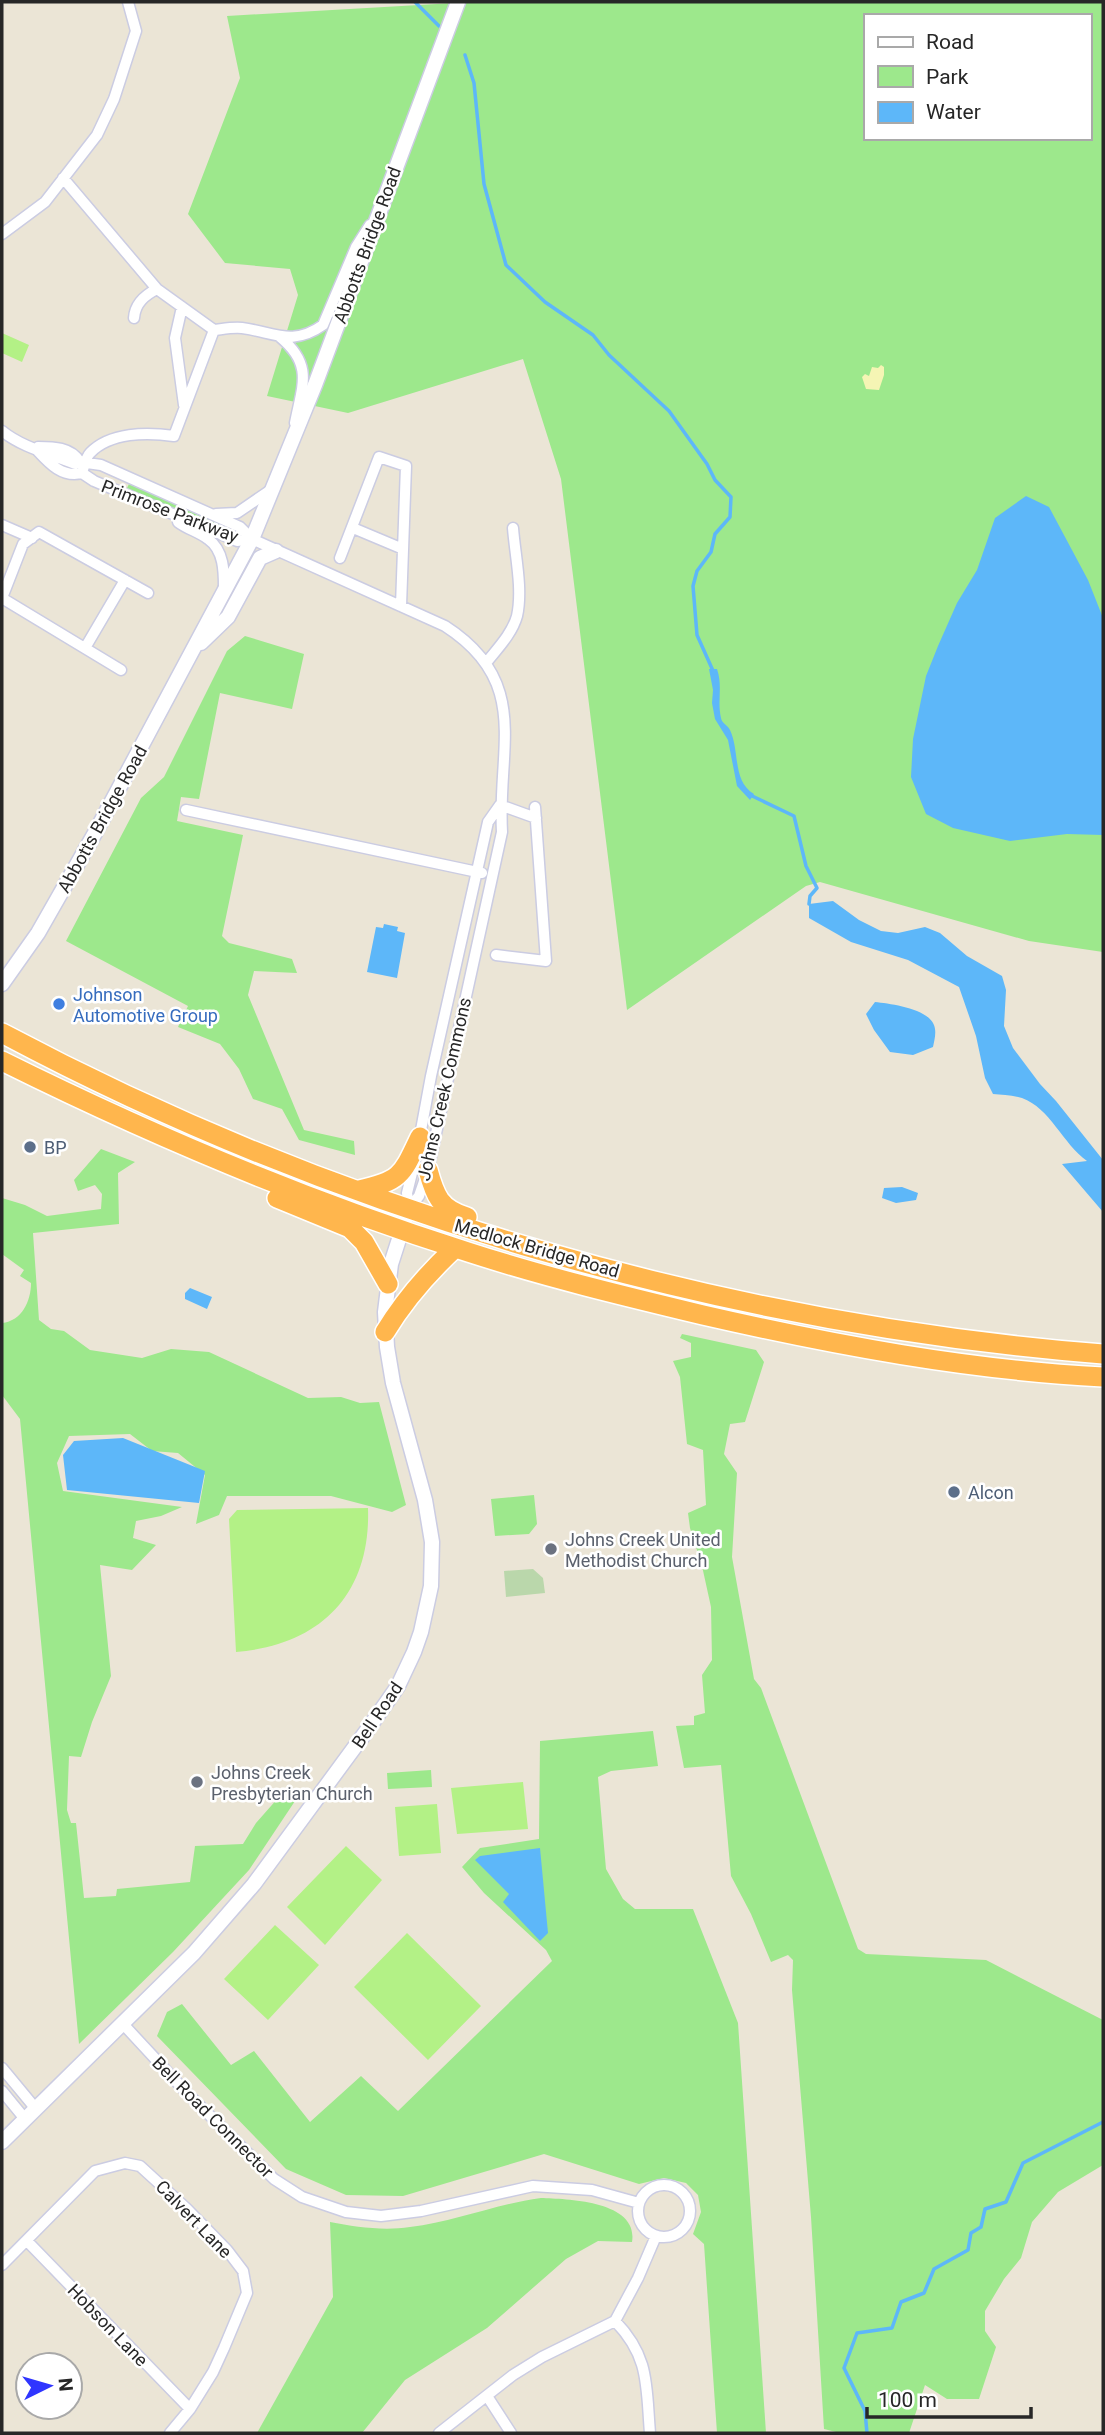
<svg xmlns="http://www.w3.org/2000/svg" width="1105" height="2435" font-family="Roboto,sans-serif">
<style>
.green{fill:#9de88c;fill-rule:evenodd}
.sand{fill:#f5f5b4}
.cemetery{fill:#bad7ab}
.pitch{fill:#b3f186}
.water{fill:#5db7f9}
.lines{fill:none;stroke-linecap:round;stroke-linejoin:round}
.stream{stroke:#5db7f9;stroke-width:3.5}
.street-casing{stroke:#cbcce2;stroke-width:13}
.secondary-casing{stroke:#cbcce2;stroke-width:17}
.highway-casing{stroke:#fff;stroke-width:22}
.street{stroke:#fff;stroke-width:10}
.secondary{stroke:#fff;stroke-width:14}
.highway{stroke:#ffb64d;stroke-width:19}
.shop-dot{fill:#3f7fe0;stroke:#fff;stroke-width:2.5}
.service-dot{fill:#5c6f8a;stroke:#fff;stroke-width:2.5}
.worship-dot{fill:#6b7280;stroke:#fff;stroke-width:2.5}
.labels{text-anchor:middle;dominant-baseline:central;stroke-width:5;stroke-linejoin:round;paint-order:stroke}
.street-label{font-size:18px;fill:#272727;stroke:#fff}
.shop-label{font-size:18px;fill:#366cbe;stroke:#fff;text-anchor:start}
.service-label{font-size:18px;fill:#4e5e75;stroke:#fff;text-anchor:start}
.worship-label{font-size:18px;fill:#5b616d;stroke:#fff;text-anchor:start}
</style>
<rect width="100%" height="100%" fill="#ebe5d6"/>
<path class="green" d="M471,2H1103V952L1029,941L820,882L806,886L627,1010L561,479L523,359L348,413L267,396L298,295L290,269L225,263L188,214L240,78L227,16ZM865,16H1089V138H865Z
M129,484L226,526L235,532L234,535L127,488Z
M245,636L304,654L292,709L220,693L199,799L181,797L177,821L243,835L222,936L229,943L292,959L297,973L254,971L248,995L304,1130L354,1141L355,1155L299,1140L282,1109L253,1099L239,1069L220,1044L178,1027L188,1006L66,941L141,798L164,777L227,651Z
M101,1149L135,1162L118,1173L119,1224L33,1233L39,1320L51,1329L64,1331L90,1350L142,1358L171,1349L209,1352L308,1398L341,1397L360,1403L379,1402L406,1505L392,1512L331,1496H227L219,1515L196,1524L205,1475L178,1453L152,1451L130,1434L69,1436L57,1463L63,1491L182,1507L161,1516L136,1521L133,1538L156,1545L132,1570L100,1565L111,1676L92,1722L81,1757L69,1756L67,1810L71,1823H76L84,1898L116,1896L117,1889L190,1882L195,1846L243,1844L256,1823L286,1789H303L249,1870L173,1952L79,2044L20,1419L2,1395V1323C22,1321 31,1301 31,1283L20,1276L24,1270L2,1254V1198L25,1205L47,1216L101,1209L102,1194L95,1185L78,1191L74,1180Z
M682,1334L756,1350L764,1362L745,1422L730,1424L724,1454L737,1473L732,1557L754,1679L761,1688L858,1949L866,1954L986,1960L1103,2020V2165L1058,2192L1032,2222L1021,2258L1004,2279L985,2311V2331L996,2347L979,2399H947L925,2385L909,2433H840L824,2429L811,2217L792,1990L793,1960L788,1955L771,1962L751,1914L731,1876L721,1765L684,1768L676,1726L694,1725V1716L705,1713L702,1675L712,1660L711,1607L702,1566L690,1528L688,1513L706,1505L703,1450L687,1444L680,1377L673,1361L691,1357V1343L680,1338Z
M534,1495L537,1524L529,1534L495,1536L491,1499Z
M653,1731L658,1766L611,1771L598,1777L606,1869L623,1899L635,1909H693L738,2023L766,2433H717L704,2244L693,2234L701,2212L698,2195L686,2183L664,2178L639,2184L544,2154L403,2196L346,2195L286,2169L157,2036L167,2012L182,2004L231,2065L254,2051L310,2122L361,2076L398,2111L552,1961L546,1950L484,1893L462,1867L480,1848L539,1839L540,1741Z
M431,1770L432,1787L388,1789L387,1773Z
M541,2198C568,2199 639,2201 632,2242L598,2241L566,2259L487,2328L405,2380L362,2433H257L333,2297L330,2222C356,2227 383,2231 410,2227C454,2222 496,2204 541,2198Z"/>
<path class="sand" d="M881,365L884,367V375L879,390L866,389L862,377L865,374L869,376L872,367L878,368Z"/>
<path class="cemetery" d="M533,1569L543,1578L545,1593L506,1597L504,1571Z"/>
<path class="pitch" d="M2,333L29,345L22,362L2,353Z
M368,1508C371,1595 320,1645 236,1652L229,1519L237,1510Z
M523,1782L528,1829L457,1834L451,1788Z
M437,1804L441,1853L399,1856L395,1807Z
M346,1846L382,1880L325,1945L287,1907Z
M275,1925L319,1965L268,2020L224,1979Z
M407,1933L481,2006L428,2060L354,1987Z"/>
<path class="water" d="M1026,496L1049,507L1088,580L1103,618V835L1067,834L1010,841L953,828L926,814L911,777L913,739L926,676L938,646L957,603L977,570L995,518Z
M709,669H717C723,686 717,701 721,718C722,724 727,724 730,730C740,751 732,781 754,794L750,800L737,786L728,740L715,719L712,703L713,690Z
M833,901L859,920L881,931L898,933L925,927L940,933L967,956L1002,976L1006,990L1004,1026L1013,1048L1040,1084L1056,1101L1103,1160V1212L1062,1164L1087,1161C1063,1144 1050,1108 1022,1098C1013,1095 1002,1095 993,1094L985,1078L976,1036L959,987L908,960L851,942L809,918V904Z
M384,924L398,927L397,931L405,933L397,978L367,972L376,927L383,928Z
M875,1002C892,1004 933,1009 935,1029C936,1035 934,1042 933,1047L913,1055L890,1052L874,1030L866,1014Z
M902,1187L918,1193L916,1200L896,1203L882,1198L884,1188Z
M190,1288L212,1297L207,1309L185,1299V1293Z
M123,1438L205,1471L199,1503L67,1490L63,1455L74,1441Z
M540,1848L548,1933L540,1941L503,1902L509,1894L475,1860L480,1856Z"/>
<g class="lines">
<path class="stream" d="M415,2L439,26
M465,55L474,83L484,184L506,265L545,302L593,335L609,355L669,411L707,464L715,480L731,497L730,517L715,534L711,552L697,571L693,586L697,635L714,673
M748,794L794,816L806,866L817,888L810,896L809,904
M867,2433L865,2411L844,2368L857,2333L892,2328L901,2302L924,2293L934,2269L968,2250L971,2233L981,2227L985,2209L1006,2202L1023,2163L1103,2122"/>
<defs>
<path id="street" d="M63,178L157,289L214,330
M2,234L45,202L97,135L114,99L136,31L128,2
M182,307L175,338L184,405
M134,318C135,303 145,295 157,289
M280,337C314,365 302,386 295,423
M2,431C23,448 51,454 75,464L80,462L101,465L240,527L252,539L445,626C532,682 497,748 502,832L428,1170L419,1196L409,1208
M38,447C53,447 71,447 80,462
M37,450C49,463 62,478 82,473L94,481L237,541L252,539
M82,473C84,467 86,457 90,453C110,432 147,432 174,436L214,330C223,329 233,327 242,328C274,332 292,347 323,325L356,247L370,225
M216,514L237,513L272,489
M178,522C187,529 199,532 208,539C225,551 224,574 224,592
M2,525L32,538
M353,528L403,549
M340,558L379,457L406,466L401,606
M2,598L23,544L39,532L148,593
M2,598L121,670
M85,648L125,580
M486,663C497,649 512,634 517,616C523,589 515,555 513,528
M500,805L536,818
M186,810L482,873
M496,955L546,961L535,807
M419,1141L431,1076L488,822L500,805
M409,1208L407,1193L415,1161
M123,2024L187,2093L274,2179L302,2197L346,2212L381,2216L421,2211L533,2186L592,2190L639,2203
M2,2068L36,2109
M2,2091L25,2119
M638 2211a26 26 0 1 1 52 0a26 26 0 1 1-52 0Z
M27,2241L190,2409
M2,2265L95,2171L125,2163L140,2166L187,2209L227,2250L243,2271L247,2293L224,2348L213,2372L190,2409L170,2433
M615,2321C650,2357 646,2386 650,2433
M615,2321L638,2278L656,2236
M487,2396L511,2433
M439,2433L513,2375L542,2357L615,2321"/>
<path id="secondary" d="M201,643L228,617L260,558L276,551
M2,984L38,933L95,833L252,539L315,385L458,2
M2,2142L194,1953L254,1884L368,1729L398,1686L414,1652L421,1632L431,1586L432,1542L425,1500L393,1383L387,1347L385,1312L391,1264L409,1208"/>
<path id="highway" d="M2,1033C338,1212 724,1324 1103,1354
M2,1061C153,1136 307,1201 468,1252C545,1277 624,1296 703,1315C834,1345 968,1370 1103,1377
M428,1170C435,1196 440,1209 467,1217
M359,1190C401,1181 402,1175 420,1137
M277,1198L350,1228L364,1242L388,1284
M385,1332C405,1299 427,1274 455,1248"/>
</defs>
<use href="#street" class="street-casing"/>
<use href="#secondary" class="secondary-casing"/>
<use href="#highway" class="highway-casing"/>
<use href="#street" class="street"/>
<use href="#secondary" class="secondary"/>
<use href="#highway" class="highway"/>
</g>
<circle class="shop-dot" cx="59" cy="1004" r="7"/>
<g class="service-dot">
<circle cx="30" cy="1147" r="7"/>
<circle cx="954" cy="1492" r="7"/>
</g>
<g class="worship-dot">
<circle cx="551" cy="1549" r="7"/>
<circle cx="197" cy="1782" r="7"/>
</g>
<g class="labels">
<g class="street-label">
<text transform="translate(367 245) rotate(-70)">Abbotts Bridge Road</text>
<text transform="translate(170 511) rotate(21)">Primrose Parkway</text>
<text transform="translate(102 819) rotate(-61)">Abbotts Bridge Road</text>
<text transform="translate(444 1089) rotate(-77)">Johns Creek Commons</text>
<text transform="translate(537 1248) rotate(16)">Medlock Bridge Road</text>
<text transform="translate(377 1715) rotate(-56)">Bell Road</text>
<text transform="translate(213 2117) rotate(45)">Bell Road Connector</text>
<text transform="translate(194 2219) rotate(46)">Calvert Lane</text>
<text transform="translate(108 2325) rotate(46)">Hobson Lane</text>
</g>
<g class="shop-label">
<text x="73" y="994">Johnson<tspan x="73" dy="21">Automotive Group</tspan></text>
</g>
<g class="service-label">
<text x="44" y="1147">BP</text>
<text x="968" y="1492">Alcon</text>
</g>
<g class="worship-label">
<text x="565" y="1539">Johns Creek United<tspan x="565" dy="21">Methodist Church</tspan></text>
<text x="211" y="1772">Johns Creek<tspan x="211" dy="21">Presbyterian Church</tspan></text>
</g>
</g>
<rect width="1105" height="2435" fill="none" stroke="#272727" stroke-width="7"/>
<rect x="864" y="14" width="228" height="126" fill="#ffffff" stroke="#a9a9a9" stroke-width="2"/>
<rect x="878" y="37" width="35" height="10" fill="#ffffff" stroke="#a9a9a9" stroke-width="2"/>
<text x="926" y="49" font-size="21" fill="#272727">Road</text>
<rect x="878" y="66" width="35" height="21" fill="#9de88c" stroke="#a9a9a9" stroke-width="2"/>
<text x="926" y="84" font-size="21" fill="#272727">Park</text>
<rect x="878" y="102" width="35" height="21" fill="#5db7f9" stroke="#a9a9a9" stroke-width="2"/>
<text x="926" y="119" font-size="21" fill="#272727">Water</text>
<g transform="translate(49 2386) rotate(85)"><circle r="33" fill="#ffffff" stroke="#a9a9a9" stroke-width="2"/>
<path d="M0-5L12 26L0 18L-12 26Z" fill="#2f35ff"/>
<text y="-10" font-size="19" font-weight="bold" text-anchor="middle" fill="#272727">N</text>
</g>
<path d="M867 2407v10h164v-10" fill="none" stroke="#272727" stroke-width="3.5"/>
<text x="878" y="2407" font-size="21" fill="#272727" stroke="#ffffff" stroke-width="5" paint-order="stroke">100 m</text>
</svg>
